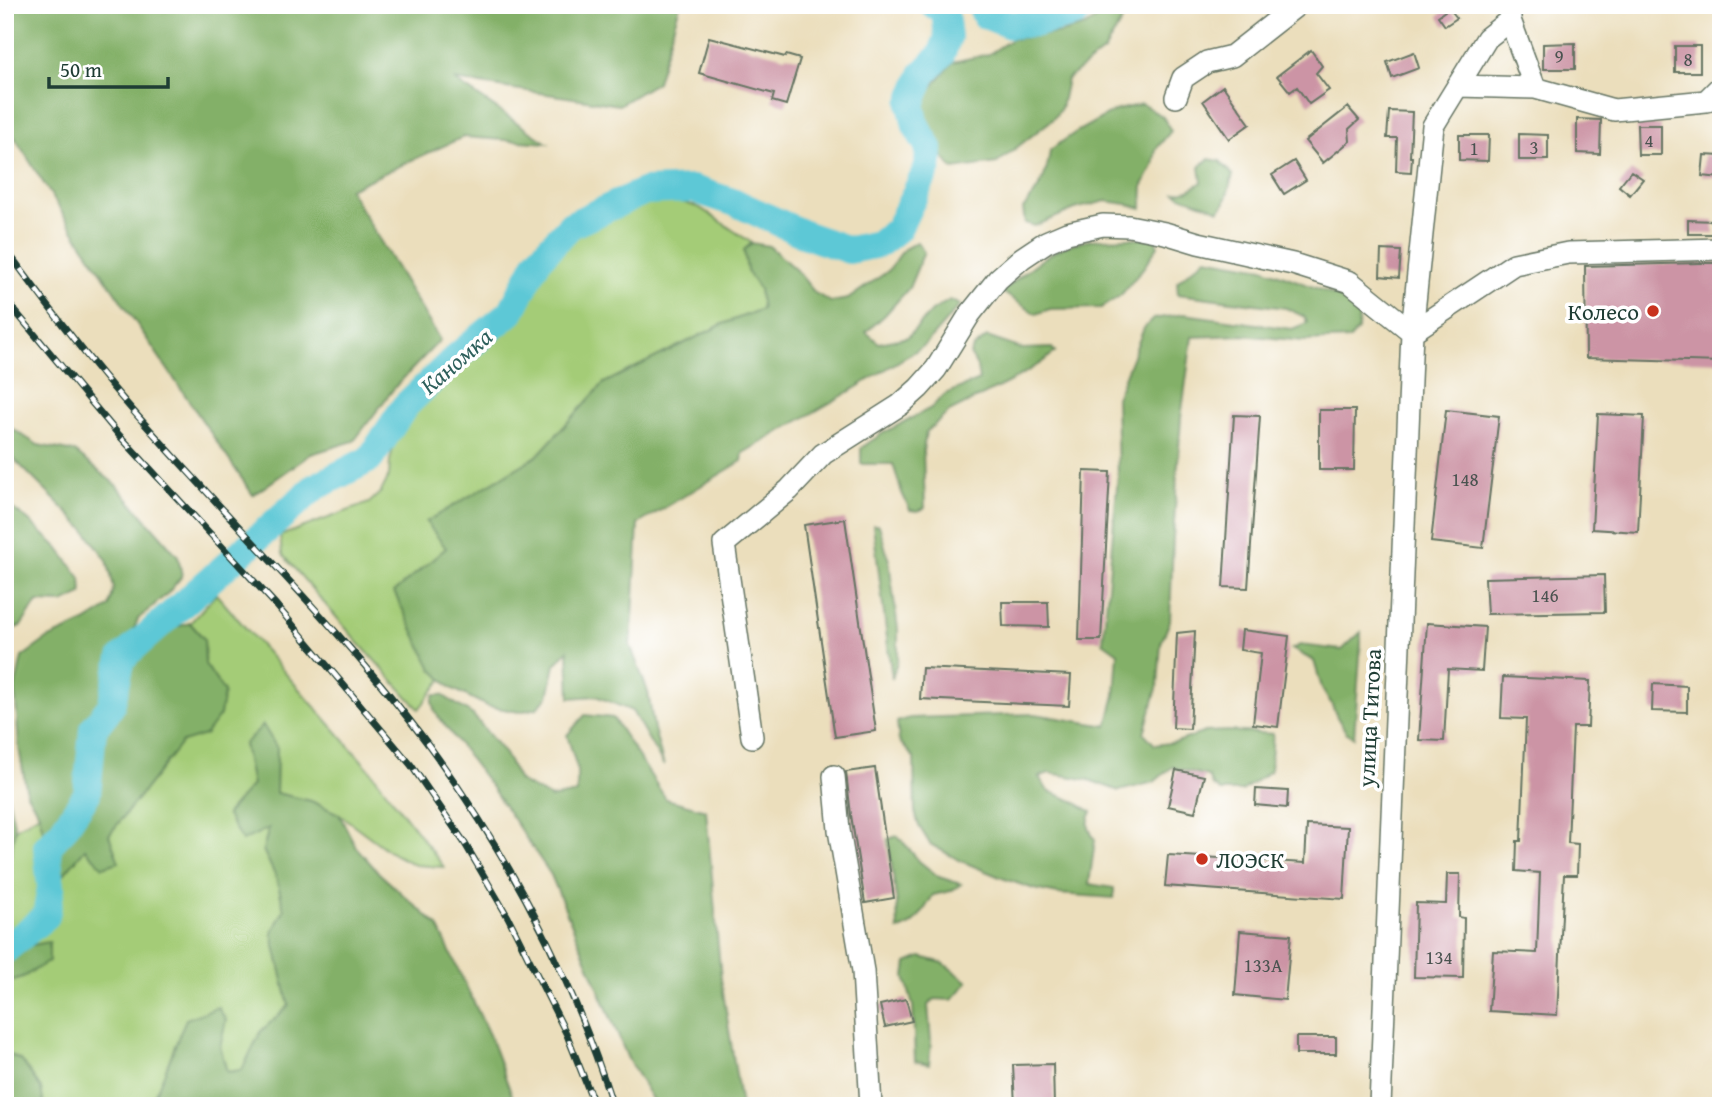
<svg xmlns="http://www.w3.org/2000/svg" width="1726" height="1111" font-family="'Gentium Book Plus',serif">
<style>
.green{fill:#a4cc77;stroke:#628456;stroke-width:2}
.forest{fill:#83b068;stroke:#51764e;stroke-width:2}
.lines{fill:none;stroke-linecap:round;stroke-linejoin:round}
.river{stroke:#5dc8d6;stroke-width:28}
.building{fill:#cc94a5}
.minor-casing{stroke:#667564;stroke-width:24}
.minor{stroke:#fff;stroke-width:21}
.rail-casing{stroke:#1f3d34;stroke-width:7}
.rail{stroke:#fff;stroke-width:4.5;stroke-dasharray:13;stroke-linecap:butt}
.poi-dot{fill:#c8321e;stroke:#fff;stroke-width:2.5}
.labels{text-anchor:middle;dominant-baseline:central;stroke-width:7;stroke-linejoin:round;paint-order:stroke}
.number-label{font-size:19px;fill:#4a5350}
.poi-label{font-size:23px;fill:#1f3d34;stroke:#fff;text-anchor:end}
.street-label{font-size:23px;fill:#1f3d34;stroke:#fff}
.water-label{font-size:24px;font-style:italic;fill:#2e605c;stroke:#fff}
</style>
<rect width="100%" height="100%" fill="#fff"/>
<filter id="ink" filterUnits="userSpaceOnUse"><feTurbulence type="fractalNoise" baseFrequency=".0143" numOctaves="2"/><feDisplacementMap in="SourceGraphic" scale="14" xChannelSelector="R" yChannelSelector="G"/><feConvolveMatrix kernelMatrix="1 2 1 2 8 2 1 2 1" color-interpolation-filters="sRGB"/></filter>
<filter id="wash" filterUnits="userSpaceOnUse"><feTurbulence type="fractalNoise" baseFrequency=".00686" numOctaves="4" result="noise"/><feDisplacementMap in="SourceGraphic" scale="28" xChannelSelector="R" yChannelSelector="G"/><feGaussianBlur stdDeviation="1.57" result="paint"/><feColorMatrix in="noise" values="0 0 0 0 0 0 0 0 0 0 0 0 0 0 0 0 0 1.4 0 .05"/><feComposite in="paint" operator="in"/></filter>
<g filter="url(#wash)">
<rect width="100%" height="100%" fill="#ebdebc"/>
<path class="green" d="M667,197L700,208L752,243L744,250L747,271L759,289L762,309L723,324L604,383L537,456L427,522L446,548L432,669L442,679L419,709L356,640L282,554L280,536L369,503L381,492L389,476L390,461L397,429L416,401L521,309L529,298L544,257L558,244L591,221L626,205Z
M216,594L370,770L444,867L415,865L390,852L339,814L311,801L276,793L277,748L244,744L252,785L269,827L263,850L277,879L284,910L272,933L289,1006L261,1031L242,1070L227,1072L220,1047L225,1020L175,1045L158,1090L148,1106H44L41,1089L22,1061L5,1052V983L25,976L49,943L5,950V859L10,856L15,829L39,814L47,847L64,874L85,848L109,835L182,742L205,735L224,692L205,664L204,639L190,623Z"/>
<path class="forest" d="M5,5H680L657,82L619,105L454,80L547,143L463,137L349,189L440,340L395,387L354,441L311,454L253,495L77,236L5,122Z
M1115,5H1131L1104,51L1067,79L1061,108L1053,119L997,163L953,169L938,150L922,133L921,100L953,62L989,54L1012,39L1060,33L1085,26L1105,14Z
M1142,104L1163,117L1171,131L1156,149L1153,166L1143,185L1142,208L1126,204L1106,201L1075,209L1035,226L1025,223L1023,209C1040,188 1047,177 1050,150L1076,132L1114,111Z
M1208,159L1220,161L1233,175L1224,205L1219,210C1205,203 1189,201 1175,193L1189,190L1202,182L1200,167Z
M1129,238L1155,239L1158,246L1144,267L1121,295L1101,308L1050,309L1036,314L1002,292C1023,274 1043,255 1069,245C1087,238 1110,239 1129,238Z
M917,242L924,252L909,288L885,315L866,332L879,343L908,337L932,311L950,300L960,305L925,345L849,392L743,453L742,461L638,524L633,618L630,645L648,692L654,729L664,766L632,711L596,696L570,698L568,650L555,665L548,696L537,708L519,712L487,706L451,688L432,669L394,592L446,548L426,522L537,456L604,383L723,324L762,309L759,289L747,271L744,250L752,243L769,246L798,272L815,293L831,302L848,299L888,271L904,249Z
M1206,258L1263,268L1359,304L1358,330L1350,339L1304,341L1242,335L1192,337L1181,418L1173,538L1170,621L1161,643L1158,685L1144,733L1155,745L1177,742L1205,732L1229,731L1273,734L1270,771L1242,791H1220L1212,785L1208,776L1172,767L1154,782L1119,791L1089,780L1067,776L1049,773L1039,777L1048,791L1071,800L1092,812C1086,823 1088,829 1095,840L1089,884L1114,888V898L1058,894L1034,889L1002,878L959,860L930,844L919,826L915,812L914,758L899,741L897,722L910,718L1035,714L1107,726L1115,695L1118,653L1103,642L1118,476L1116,398L1144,328L1153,319L1184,314L1292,329L1307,323L1305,317L1286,308L1178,294L1177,282Z
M987,337L1022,349L1052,348L1055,352L1041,363L1009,382L949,412L926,432L923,451L925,508L918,511L910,510L902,493L893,464H861V448L883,433L931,408L945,394L979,380L977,367L970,354L973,348Z
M5,424L38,445L75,452L116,485L178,556L182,576L168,593L138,619L123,657L169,629L190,623L204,639L205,664L224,692L220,715L205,735L182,742L109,835L119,862L103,867L85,849L63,875L47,847L39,814L27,794L19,748L15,688L22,657L47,639L85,622L109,607L114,588L107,560L84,529L5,450Z
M5,503L28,520L58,548L81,578L82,594L63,603L37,602L21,626L5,632Z
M873,525H879L889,561L898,629V658L892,679Z
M1361,632V643L1354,737L1346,732L1337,717L1331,703L1322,688L1314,661L1292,649L1300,645L1342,650Z
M434,695H442L473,715L505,754L519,781L551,798L577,793V768L567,735L585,715L613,718L666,799L706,810L721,979L741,1106H656L628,1059L551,875L492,788L435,712L432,702Z
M263,725L277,748L276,793L311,801L339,814L356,847L379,873L438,926L490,1037L516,1106H217L216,1104L214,1106H148C165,1079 173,1048 186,1019L218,1007L226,1020L220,1047L227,1072L242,1070L261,1031L289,1006L272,933L284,910L277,879L263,850L269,828L242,841L226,814L252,785L244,744Z
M5,782L15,829L10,857L5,859Z
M898,836L919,861L939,877L961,884L951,891L933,895C925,909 915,927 898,930L897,903L888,839Z
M49,942V961L25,976L5,983V950Z
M921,957L943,963L968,982L952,1000L935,999L928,1005L931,1041L929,1064L915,1061L913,1006L905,977L907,963Z
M5,1052L22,1061L41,1089L44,1106H5Z"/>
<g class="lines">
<path class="river" d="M981,5L985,15L1010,25L1038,23L1076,13L1084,5
M5,950L46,916L51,888L47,847L62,831L87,794L93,729L111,706L122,658L315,487L370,459L405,406L456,357L511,312L538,260L571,225L645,191L693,189L736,203L806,235L849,250L879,244L898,229L928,167L929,148L916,126L911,104L923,74L941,55L948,37L945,12L934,5"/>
</g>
<g id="blocks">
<path class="building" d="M1449,8L1457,18L1445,26L1438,16Z
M709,37L785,57L786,55L800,59L786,105L772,101L774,94L699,73Z
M1575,43V69H1543V44Z
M1675,46H1700V72H1675Z
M1311,50L1322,66L1316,73L1329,90L1309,104L1297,87L1290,92L1277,76Z
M1414,52L1419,68L1392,78L1387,62Z
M1223,86L1250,124L1229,139L1203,101Z
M1348,107L1359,120L1349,129L1350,141L1323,163L1305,141Z
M1389,111L1412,112L1410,157H1412L1411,172L1396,171L1397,138H1387Z
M1577,119L1601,120L1600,154L1577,153Z
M1637,125H1661V155H1638Z
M1519,134L1548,135V160H1519Z
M1459,135H1489L1488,161L1459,160Z
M1704,155L1721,156V178L1702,176Z
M1294,161L1306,180L1284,194L1272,175Z
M1631,171L1643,179L1630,195L1619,186Z
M1688,220L1714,221V234H1688Z
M1381,250L1401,251L1399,278L1380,276Z
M1701,263H1721V362L1586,358L1585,266Z
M1319,410H1355L1354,470H1319Z
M1446,410L1499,416L1483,548L1431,542Z
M1598,414L1644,416L1638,532L1592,529Z
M1234,415L1260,416L1248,588L1223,587Z
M1084,471L1110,472L1101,640H1079Z
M845,519L876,731L835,737L804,525Z
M1604,575L1605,612L1487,614L1485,578Z
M1002,602H1048L1049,627L1003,626Z
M1427,623L1485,627L1482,671L1448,669L1444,741L1419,740Z
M1242,630L1289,636L1278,727L1253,724L1261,653L1240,650Z
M1195,631L1190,729L1173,728L1177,633Z
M922,668L1071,675L1069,706L920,699Z
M1503,677L1590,681L1588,727H1573L1568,843L1578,844L1577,875H1564L1557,1015L1489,1011L1493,951L1537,953L1540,873L1516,871L1517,841H1521L1526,719L1501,718Z
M1653,684L1687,686V712L1652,711Z
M875,768L894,898L865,903L851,815L846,772Z
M1176,770L1204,776L1195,812L1168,806Z
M1256,789L1288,791L1287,808L1255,805Z
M1307,825L1348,827L1344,899L1165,886L1168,855L1305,863Z
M1447,874H1460L1459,917L1464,918L1463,978L1414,977L1416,903L1446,904Z
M1240,931L1291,935L1285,1000L1235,995Z
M906,999L912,1021L885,1027L880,1005Z
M1296,1037H1336V1054H1296Z
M1053,1064L1054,1106H1015L1013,1065Z"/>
</g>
</g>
<g filter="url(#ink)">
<use href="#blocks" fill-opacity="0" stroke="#667564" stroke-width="2"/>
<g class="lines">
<defs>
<path id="minor" d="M1458,86L1535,88L1510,20
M1535,88L1614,110L1706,101L1721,86
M1176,97L1183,78L1207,62L1232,56L1297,5
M1412,332L1514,264L1568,253L1721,249
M752,737L724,544L789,490L823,454L900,405L919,388L936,369L970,314L998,279L1022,258L1046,242L1067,233L1103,225L1129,226L1165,233L1198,243L1293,264L1350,282L1412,332
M834,776L839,830L863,971L871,1106
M1380,1106L1412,332L1433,126L1487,38L1510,20V5"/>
</defs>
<use href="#minor" class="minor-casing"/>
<use href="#minor" class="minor"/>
<defs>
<path id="rail" d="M5,248C38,293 71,337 106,379C137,417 172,454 205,490C282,574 362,655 430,747C510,857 572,976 613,1106
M5,299L118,434L276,605L411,765L464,842L508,917L567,1035L595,1106"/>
</defs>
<use href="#rail" class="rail-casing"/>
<use href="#rail" class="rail"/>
</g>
</g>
<g class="poi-dot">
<circle cx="1653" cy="311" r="7"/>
<circle cx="1202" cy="859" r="7"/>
</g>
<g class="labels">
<g class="number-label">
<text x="1559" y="56">9</text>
<text x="1688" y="59">8</text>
<text x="1649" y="140">4</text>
<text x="1534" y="147">3</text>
<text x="1474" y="148">1</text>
<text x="1465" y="479">148</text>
<text x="1545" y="595">146</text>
<text x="1439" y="957">134</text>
<text x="1263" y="965">133А</text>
</g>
<g class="poi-label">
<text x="1639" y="311">Колесо</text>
<text x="1216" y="859" text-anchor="start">ЛОЭСК</text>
</g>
<g class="street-label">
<text transform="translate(1369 718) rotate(-87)">улица Титова</text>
</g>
<g class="water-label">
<text transform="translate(456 361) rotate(-41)">Каномка</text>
</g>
</g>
<rect width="1726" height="1111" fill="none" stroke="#fff" stroke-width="28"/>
<path d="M49 77v10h119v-10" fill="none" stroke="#1f3d34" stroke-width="3.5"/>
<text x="60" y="77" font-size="21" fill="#1f3d34" stroke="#ffffff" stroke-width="5" paint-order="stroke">50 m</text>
</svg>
